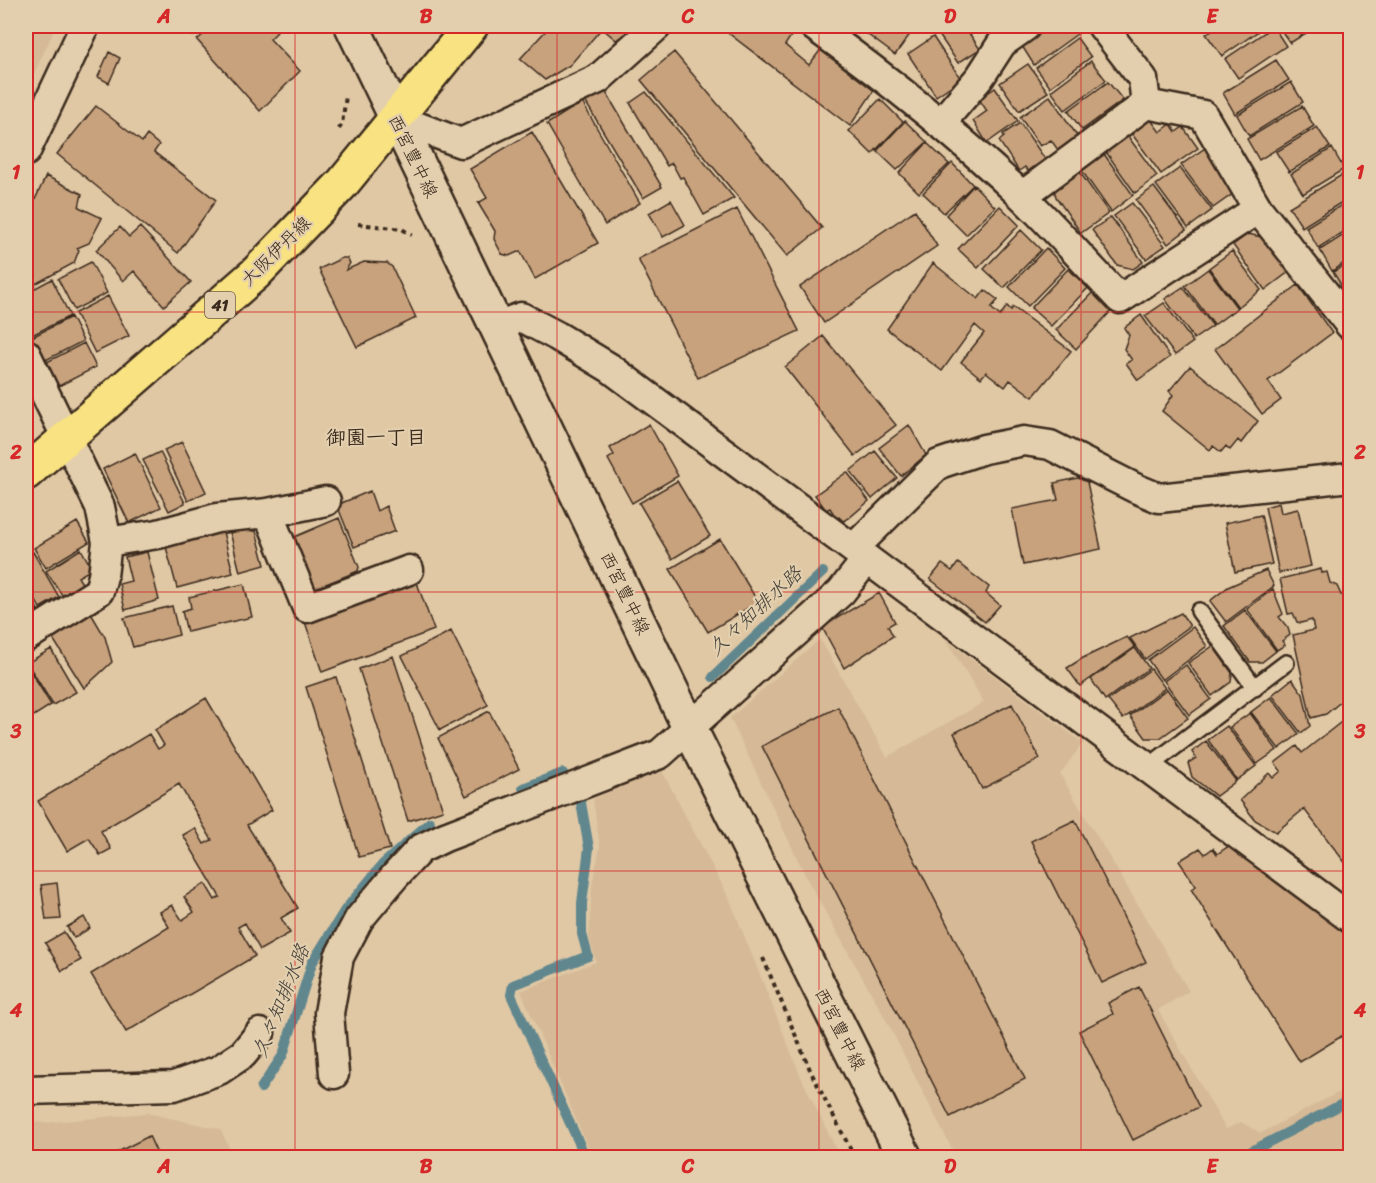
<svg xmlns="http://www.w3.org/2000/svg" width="1376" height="1183" font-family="Sriracha,'Klee One',sans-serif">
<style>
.built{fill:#d6ba97}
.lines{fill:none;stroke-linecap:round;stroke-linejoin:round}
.stream{stroke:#61878e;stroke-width:10}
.building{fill:#c8a27d;stroke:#3b2a1e;stroke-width:1.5}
.service-casing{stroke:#3b2a1e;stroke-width:20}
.minor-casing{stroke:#3b2a1e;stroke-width:33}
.secondary-casing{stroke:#3b2a1e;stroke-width:38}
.primary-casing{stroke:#3b2a1e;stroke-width:38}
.path{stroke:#3b2a1e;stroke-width:4;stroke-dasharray:4.5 4.5;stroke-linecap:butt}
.service{stroke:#e3cfad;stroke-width:15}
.minor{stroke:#e3cfad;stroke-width:28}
.secondary{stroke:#e3cfad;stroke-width:33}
.primary{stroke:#f8e281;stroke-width:33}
.grid{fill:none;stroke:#d62828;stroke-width:1.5;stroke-opacity:0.55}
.labels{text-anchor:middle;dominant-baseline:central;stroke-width:4.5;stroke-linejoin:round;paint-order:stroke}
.shield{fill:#e3cfad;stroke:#6d5c49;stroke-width:1.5}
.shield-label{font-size:16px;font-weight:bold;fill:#3b2a1e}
.street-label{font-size:18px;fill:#3b2a1e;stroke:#e3cfad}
.neighbourhood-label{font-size:20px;font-weight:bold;fill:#3b2a1e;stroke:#e3cfad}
.water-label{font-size:20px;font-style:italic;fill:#44413a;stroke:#e3cfad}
.neatline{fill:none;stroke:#d62828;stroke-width:2}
.grid-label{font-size:20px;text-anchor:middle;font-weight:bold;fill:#d62828}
</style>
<rect width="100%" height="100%" fill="#e0c8a5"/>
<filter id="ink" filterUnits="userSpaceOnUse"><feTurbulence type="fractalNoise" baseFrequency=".0167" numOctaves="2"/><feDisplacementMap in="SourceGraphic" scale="12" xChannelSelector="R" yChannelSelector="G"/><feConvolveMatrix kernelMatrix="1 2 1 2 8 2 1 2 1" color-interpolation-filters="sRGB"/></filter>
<g filter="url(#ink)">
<path class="built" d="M26,26H56L26,91Z
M820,639L887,757L984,702L945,639L1083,743L1060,774L1189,991L1158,1010L1226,1129L1241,1122L1261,1133L1343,1090H1350V1157H956L884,1016L808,881L730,718Z
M661,769L730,900L801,1077L840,1157H592L521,991L596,962L589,937L592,885L600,847L593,799Z
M147,1113L220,1129L234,1157L26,1158V1119L42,1123Z"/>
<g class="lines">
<path class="stream" d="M713,677L823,572
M523,788L563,773
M581,803L589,848L582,903V934L588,956L513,985L511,995L586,1158
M261,1088L283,1055L312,963L345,910L383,864L430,822
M1238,1158L1350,1100"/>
</g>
<path class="building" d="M181,26H205L193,36Z
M213,26H272L277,32L270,39L300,71L260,111L197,40Z
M550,26H635L616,40L602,28L570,65L545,80L520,59Z
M719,26H789L795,30L785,45L809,65L822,48L875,89L850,126Z
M856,26H916L895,55Z
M933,26H964L980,49L958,63Z
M969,26H985L974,33Z
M1051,26H1081L1084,29L1034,65L1022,46Z
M1218,26H1253L1257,32L1222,56L1206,34Z
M1260,26H1273L1286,46L1238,78L1225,59L1265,32Z
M1278,26H1308L1311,30L1290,43Z
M933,37L961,79L936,96L908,54Z
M1077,38L1091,57L1050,87L1036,68Z
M109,52L120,58L109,83L98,77Z
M674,52L822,228L787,256L641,80Z
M1276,60L1289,80L1235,114L1223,93Z
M1091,61L1106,80L1065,110L1051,91Z
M1028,64L1048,92L1019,111L1000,83Z
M1108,82L1123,100L1082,130L1068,111Z
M1291,82L1303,102L1249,136L1237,115Z
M995,88L1018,121L987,143L973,121L987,111L979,99Z
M604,89L662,187L643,198L585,101Z
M646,92L734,198L704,215L683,177L680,178L672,163L667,166L630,103Z
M1050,96L1078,137L1058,150L1051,140L1040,146L1020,117Z
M880,99L903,122L872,154L849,131Z
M582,102L640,203L605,225L547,124Z
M96,106L142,142L147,135L159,145L154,152L216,200L178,253L57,154Z
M1302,106L1314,126L1259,160L1247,139Z
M1148,116L1160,132L1171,124L1176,132L1183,127L1198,148L1161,174L1129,130Z
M905,121L927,142L897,170L877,151Z
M1020,123L1045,159L1028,171L1025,167L1019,171L999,141L1004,137L1003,134Z
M1317,127L1330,147L1289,172L1276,152Z
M532,132L598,243L535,279L520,251L509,256L502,254L494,239L495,231L478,203L487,198L470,169Z
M1127,135L1157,176L1135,193L1106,152Z
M927,143L949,164L919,193L899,173Z
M1205,148L1237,191L1213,208L1181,165Z
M1332,148L1344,169L1303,194L1291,174Z
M1104,154L1133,195L1111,212L1082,171Z
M952,163L973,185L944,213L923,193Z
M1180,168L1212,210L1188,228L1156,185Z
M1079,171L1109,213L1081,233L1056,197L1054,189Z
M1345,173L1350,182V197L1302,227L1289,207Z
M46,176L82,194L79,207L102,218L89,243L77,248L79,250L74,263L26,289V219Z
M974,185L995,207L966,235L946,215Z
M1154,187L1186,230L1168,244L1136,200Z
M671,200L685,225L663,237L649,213Z
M1350,200V228L1318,248L1306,227Z
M1132,203L1165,246L1146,259L1114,216Z
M1000,206L1019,225L978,268L958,249Z
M737,209L799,331L698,378L638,259Z
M915,210L937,246L824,323L800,287Z
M1111,217L1143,262L1133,269L1117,265L1092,230Z
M120,227L129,237L140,227L191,282L164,306L134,271L123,281L96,250Z
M1021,230L1041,250L1004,288L984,269Z
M1350,231V259L1332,271L1320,250Z
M1248,234L1266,238L1290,271L1265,290L1233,245Z
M1046,248L1065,268L1028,306L1009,287Z
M1232,251L1261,290L1238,307L1209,268Z
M342,258H347L350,263L346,270L364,262L387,263L392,267L416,318L357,347L319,269Z
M91,262L107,293L74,310L58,279Z
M1350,262V290L1346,293L1333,272Z
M933,263L978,299L985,290L998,300L991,308L1000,316L1007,306L1011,310L1013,307L1071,351L1033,397L1010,380L1005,387L986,372L981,378L961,362L984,333L975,325L942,371L887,329Z
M1068,269L1088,288L1051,326L1031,308Z
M1208,269L1237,308L1214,325L1185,286Z
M52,279L70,316L30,336L26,328V293Z
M1298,285L1332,333L1268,381L1281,400L1262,414L1215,349Z
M1183,287L1213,326L1194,339L1165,299Z
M1093,292L1112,310L1076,349L1056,330Z
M108,296L129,336L95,353L75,313Z
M1164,303L1193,342L1175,355L1145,316Z
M1141,315L1170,357L1138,380L1126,363L1132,360L1124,349L1129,335L1124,328Z
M71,317L83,341L42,362L30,338Z
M823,336L896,425L855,456L785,367Z
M84,343L96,367L55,388L43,364Z
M1190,366L1258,421L1241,443L1238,440L1230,450L1226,446L1221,452L1213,446L1210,450L1162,411L1173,395L1169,391Z
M649,424L678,476L632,503L608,459L614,455L610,448Z
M909,425L926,455L901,476L879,448Z
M182,442L206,492L188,501L164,450Z
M875,451L897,478L872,499L850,471Z
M160,452L185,503L169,511L143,460Z
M135,453L161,507L129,523L103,469Z
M847,472L869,501L849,518L843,521L839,517L837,519L830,508L826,510L815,495Z
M1078,478L1087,482L1101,549L1023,565L1012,509L1058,500L1054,483Z
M677,481L710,536L672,559L639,503Z
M370,491L377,511L386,506L395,531L354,547L337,505Z
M1279,503L1281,513L1298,509L1311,566L1279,573L1265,507Z
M1261,515L1272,564L1235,572L1225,523Z
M339,518L359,567L358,571L314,589L292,538Z
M77,522L89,542L46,568L34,548Z
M251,527L252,531H256L265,565L240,572L230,532Z
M223,532L233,573L177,588L166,547Z
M720,539L758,602L708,632L670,569Z
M81,549L92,569L78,577L83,585L64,598L46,571Z
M33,552L59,597L40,608L26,583V556Z
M147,552L159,600L125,610L119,584L131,581L125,557Z
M958,563L989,587L986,593L1000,605L985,622L930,579L942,564L952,571Z
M1321,569L1322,573L1327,572L1330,583L1337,586L1341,595H1345L1350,620V694L1326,714L1311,718L1293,635L1314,630L1312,620L1301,623L1297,622L1293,613L1288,614L1280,579Z
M1266,570L1274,586L1226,622L1210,601L1228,587Z
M416,580L434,630L322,672L305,622Z
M244,584L252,617L187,632L182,611L191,608L189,597Z
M26,589L38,610L26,617Z
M1273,589L1283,614L1279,617L1288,628L1290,635L1282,641L1285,645L1277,650L1247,609Z
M879,593L895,622L888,626L893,636L844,668L822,627Z
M172,606L179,635L133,647L124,618Z
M89,610L105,637L112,662L84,688L50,634Z
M1245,610L1276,651L1262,662H1250L1224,626Z
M1181,613L1190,626L1145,659L1130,638Z
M1193,627L1207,646L1162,680L1148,660Z
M451,631L488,705L440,730L402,656Z
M1127,637L1135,647L1080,686L1067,668L1083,658Z
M1213,646L1232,673L1231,682L1212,696L1188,663Z
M1135,648L1149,668L1105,700L1091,679Z
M51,649L76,692L53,705L27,663Z
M393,656L443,810L408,821L359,669Z
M26,664L51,705L26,721Z
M1186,665L1211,699L1189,715L1164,681Z
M1151,669L1165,688L1123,719L1108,700Z
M336,677L390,849L359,857L306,687Z
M1292,679L1303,694L1310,726L1301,733L1272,695Z
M1167,689L1188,718L1160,738H1146L1130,716Z
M1271,697L1299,734L1279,749L1251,712Z
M206,698L272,810L247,825L298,908L281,918L290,933L260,950L245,923L238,927L255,956L126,1032L91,974L169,927L160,912L172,905L182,920L194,912L184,897L205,883L215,900L220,897L183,835L195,828L204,844L212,840L179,784L101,831L111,849L100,855L89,838L67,851L38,801L149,734L158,749L164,745L155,730Z
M1012,704L1040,759L982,789L954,733Z
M838,707L1025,1079L950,1117L762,746Z
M489,711L519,769L466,796L438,738Z
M1250,713L1277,750L1257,764L1230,727Z
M1350,715V869L1304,809L1276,832L1255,820L1240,800L1269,773L1273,778L1281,771L1275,763L1297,746L1302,753Z
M1227,726L1256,766L1237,780L1208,740Z
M1206,741L1236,781L1216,796L1192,777L1188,763L1196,758L1192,752Z
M1075,820L1146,962L1102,983L1031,841Z
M1229,846L1350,934V1031L1300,1062L1191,889L1196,886L1179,861L1200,848L1205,854L1213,848L1217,854Z
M57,883L61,919L46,920L41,885Z
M84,917L90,928L74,938L67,927Z
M64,932L81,960L62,971L45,943Z
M1139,987L1199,1107L1133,1140L1079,1031L1113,1014L1108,1003Z
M149,1136L159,1158H106Z"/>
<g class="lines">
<defs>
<path id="service" d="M1199,611L1255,688
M1148,767L1286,663"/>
<path id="minor" d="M814,26C886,78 957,134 1022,196C1056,229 1087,265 1120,299L1258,209
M1102,26L1143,79L1146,104
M1146,104L1203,115L1258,209L1350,325
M395,118L461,143L598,79L657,26
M940,124L980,77L1002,43L1026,26
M26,151L85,26
M1022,196L1146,104
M497,326L521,317L557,336L610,368L1350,918
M26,354L100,507L107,542L103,576L99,591L26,637
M326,501L268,513L307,608L409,570
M107,542L158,534L217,518L268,513
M854,548L939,464L984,449L1024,441L1050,445L1135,488L1159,498L1350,477
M334,1074L329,1013L339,957L359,919L395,876L420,849L445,837L660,754L841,592L867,559
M26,1090L174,1086L219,1070L243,1054L260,1033"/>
<path id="secondary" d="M352,26L689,727L905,1158"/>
<path id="primary" d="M26,473L255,274L342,184L471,26"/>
</defs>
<use href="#service" class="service-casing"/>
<use href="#minor" class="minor-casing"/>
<use href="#secondary" class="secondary-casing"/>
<use href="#primary" class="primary-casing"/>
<path class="path" d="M339,129L342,124L346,96
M358,224L402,229L412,235
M763,958L811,1072L855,1158"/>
<use href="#service" class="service"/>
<use href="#minor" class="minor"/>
<use href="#secondary" class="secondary"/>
<use href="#primary" class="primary"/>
</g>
</g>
<path class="grid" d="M295,26V1158M557,26V1158M819,26V1158M1081,26V1158M26,312H1350M26,592H1350M26,871H1350"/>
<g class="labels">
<rect class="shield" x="205" y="292" width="30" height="26" rx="4.5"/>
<g class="shield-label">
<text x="220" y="305">41</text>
</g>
<g class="street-label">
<text transform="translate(413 156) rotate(64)">西宮豊中線</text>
<text transform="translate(276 251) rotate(-45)">大阪伊丹線</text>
<text transform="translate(625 593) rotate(64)">西宮豊中線</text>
<text transform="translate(840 1029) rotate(63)">西宮豊中線</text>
</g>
<g class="neighbourhood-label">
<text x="376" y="437">御園一丁目</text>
</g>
<g class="water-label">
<text transform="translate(755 611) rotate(-43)">久々知排水路</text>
<text transform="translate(281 1001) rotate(-68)">久々知排水路</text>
</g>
</g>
<rect width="1376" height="1183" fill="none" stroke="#e3cfad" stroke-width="66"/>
<rect x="33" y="33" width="1310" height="1117" class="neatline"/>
<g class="grid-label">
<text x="164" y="23">A</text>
<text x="426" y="23">B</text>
<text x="688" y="23">C</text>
<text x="950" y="23">D</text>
<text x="1212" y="23">E</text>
<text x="16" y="179">1</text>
<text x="1360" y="179">1</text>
<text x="16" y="459">2</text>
<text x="1360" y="459">2</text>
<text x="16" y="738">3</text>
<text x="1360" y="738">3</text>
<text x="16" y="1017">4</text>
<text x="1360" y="1017">4</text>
<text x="164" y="1173">A</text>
<text x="426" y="1173">B</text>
<text x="688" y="1173">C</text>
<text x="950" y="1173">D</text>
<text x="1212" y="1173">E</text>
</g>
</svg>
